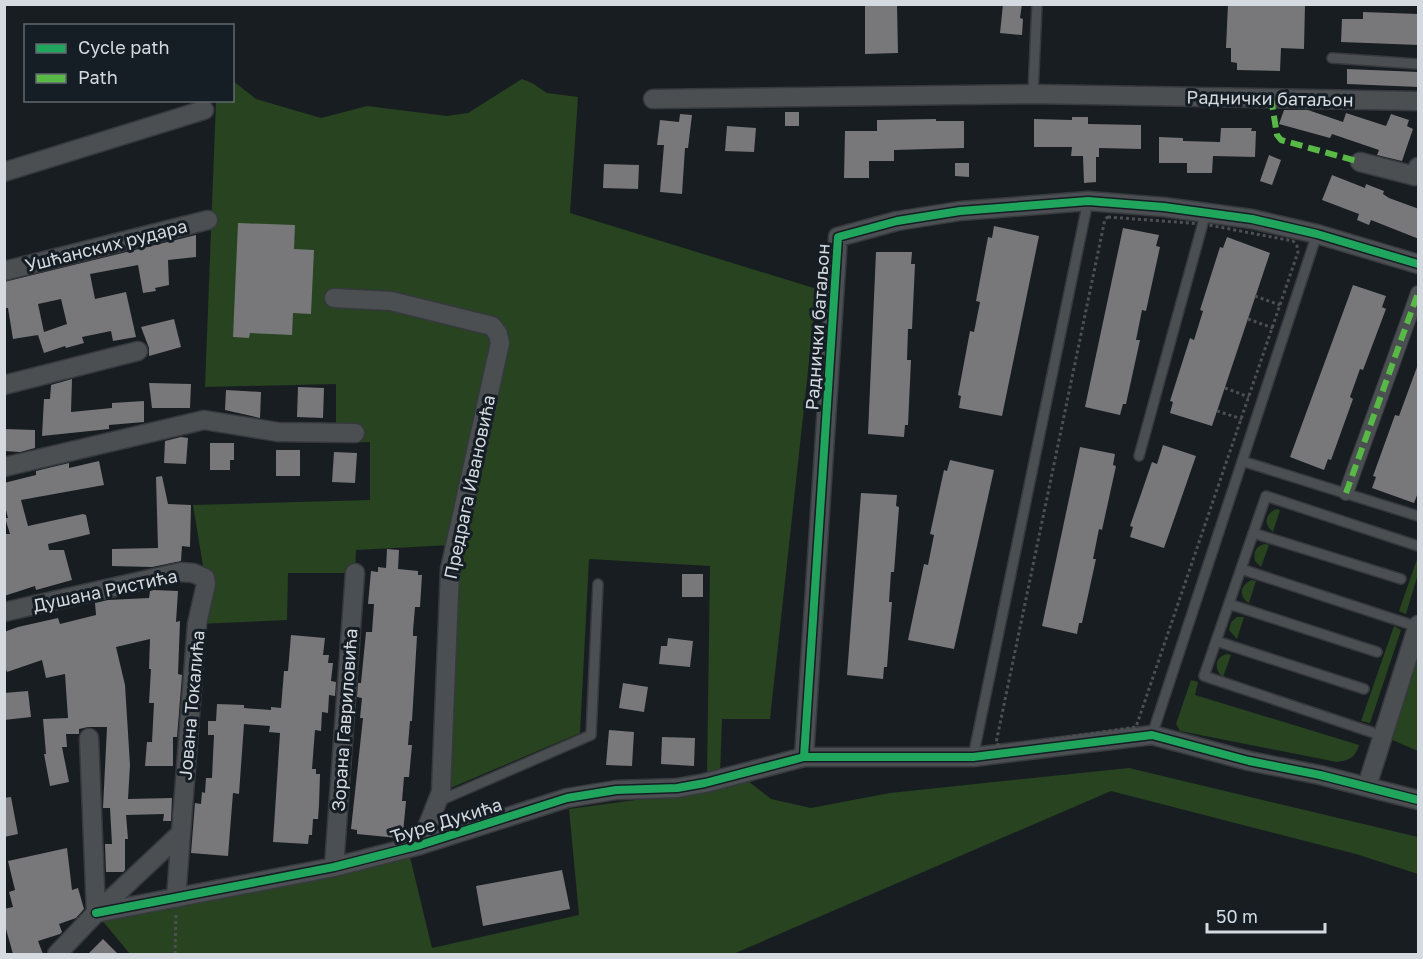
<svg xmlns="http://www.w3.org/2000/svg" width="1423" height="959" font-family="'Golos Text',sans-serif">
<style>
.green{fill:#27431f}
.building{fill:#78777a;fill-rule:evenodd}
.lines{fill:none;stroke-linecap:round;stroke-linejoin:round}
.service-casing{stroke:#36393d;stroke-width:12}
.pedestrian-casing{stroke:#36393d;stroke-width:16}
.minor-casing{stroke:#36393d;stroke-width:21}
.path{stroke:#4d5052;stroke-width:3;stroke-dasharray:3 3;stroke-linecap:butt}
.service{stroke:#4b4f52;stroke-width:9}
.pedestrian{stroke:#4b4f52;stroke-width:14}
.minor{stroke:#4b4f52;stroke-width:18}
.quiet{stroke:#58b947;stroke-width:6;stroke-dasharray:12 6;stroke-linecap:butt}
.cycleway-casing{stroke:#151d25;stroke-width:11}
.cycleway{stroke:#20a55d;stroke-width:8}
.labels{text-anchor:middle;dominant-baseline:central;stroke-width:6;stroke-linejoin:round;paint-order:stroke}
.street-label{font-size:18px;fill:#d4dadf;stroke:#151d25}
</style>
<rect width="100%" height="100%" fill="#181d22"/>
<path class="green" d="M522,79L532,83L547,93L578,97L570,213L817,289L770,719H722L720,777L707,776L710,566L589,559L580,733L441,792L451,545L356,550L355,573H288L287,620L197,624L205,578L193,505L370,500V442L336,443V384L205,387L216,101L232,100L233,81L256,99L321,118L367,106L447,116L468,113Z
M1277,509L1280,510L1273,532C1263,524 1265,513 1277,509Z
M1265,544L1269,545L1261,567L1255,561C1253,552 1256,546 1265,544Z
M1418,556V574L1406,614L1399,611Z
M1252,580L1256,581L1249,603C1238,596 1240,585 1252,580Z
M1237,617H1244L1237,639L1229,630L1231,622Z
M1418,625V751L1383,736Z
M1394,626L1401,630L1370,723L1361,721Z
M1227,654L1231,655L1223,677C1213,669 1215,657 1227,654Z
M1191,680L1198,682L1195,695L1359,745C1355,758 1350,760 1337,762L1180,731L1176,724Z
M1129,768L1418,837V874L1356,854L1111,791L733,954H130L96,913L410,857L432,948L579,915L569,809L694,792L748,781L771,799L811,808L890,793Z"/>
<path class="building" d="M865,4H897L898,53L865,54Z
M1003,4H1022L1020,18L1023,19L1022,35L1000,33Z
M1228,4H1305L1304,49L1281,48L1280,71L1237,70V63L1231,62V48H1226Z
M1363,12L1419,14V45L1341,42L1342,19H1363Z
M1347,69L1419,72V87L1347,84Z
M1284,110H1308L1343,122L1346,113L1386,126L1391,114L1409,120L1407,126L1413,129L1402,161L1377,155L1379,150L1332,134L1330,138L1279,124Z
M785,112H799V126H785Z
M680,114L692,115L688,148H685L682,194L660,192L664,145H657L660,120L679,122Z
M1072,117H1088V124L1141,125V149L1099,148V157H1096V182L1084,183L1083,156H1071L1072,147H1034V119L1072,120Z
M936,119V121H964V148L894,150V161H869V178H844L845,131H877V120Z
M727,126L756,128L754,152L725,151Z
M1221,128H1252L1251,131H1256L1255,157L1213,156L1212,173H1187V163H1159V137L1183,138V141L1220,142Z
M1269,155L1281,160L1272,185L1260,181Z
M955,163H969V177L955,176Z
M604,164L639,165L638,189L603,188Z
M1332,175L1365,188L1366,184L1384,191L1383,194L1389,198L1419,209V239L1371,220L1369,225L1357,220L1359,214L1322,200Z
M238,223L295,225L294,249L314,250L311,314L293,313L292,335L250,333L249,338L233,337Z
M994,226L1039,236L1002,416L959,408L961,396L958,395L970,331L974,332L980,302L976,301L988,237L992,238Z
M1123,228L1159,235L1156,246L1160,247L1146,311L1142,310L1136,340H1140L1126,404H1123L1120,415L1085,407Z
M196,235V257L168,260L169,285L155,288L156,291L143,293L138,265L90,274L95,299L126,292L136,337L113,341L111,331L82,337L84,343L66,348L65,346L44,353L38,335L13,339L8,308H4V282ZM61,299L67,324L44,332L38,304Z
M1227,237L1270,253L1212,426L1170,413L1173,402L1170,401L1190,338L1194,340L1203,311L1200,310L1220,247L1223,248Z
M876,252H912L911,264H915L912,329H908L907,360H911L908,425H905L904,437L868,434Z
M1353,285L1386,296L1382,307L1386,309L1363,370L1360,369L1350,397L1353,399L1331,460L1328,459L1324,470L1290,457Z
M174,319L181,347L149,356V348L141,327Z
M1417,367H1419V490L1414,503L1372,488L1376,477L1373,476L1395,415L1399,416Z
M72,379L71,412L112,408V403L144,401V422L109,425V429L42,436L44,399H50L51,385Z
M149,383L191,384L190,408H152Z
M298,387L324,388L323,418L297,417Z
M226,390L261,392L260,418L225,410Z
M4,429L35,430V448L20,452L4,451Z
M181,437L188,438L186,464L164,463L165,441Z
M210,443H234V460H230V470H210Z
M1163,445L1196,456L1164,548L1130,537L1133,527L1130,526L1152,462L1157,464Z
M1080,447L1115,454L1113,465L1116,466L1102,530L1099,529L1093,559H1096L1082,623H1079L1077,634L1042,626Z
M276,450H300V476H276Z
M334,452L357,453L355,483L332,482Z
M950,460L994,470L954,649L908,640L924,564L928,565L934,535L930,534L944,470L947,471Z
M99,461L104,485L21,500L28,526L83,514L86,515L90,534L48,544L49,550H64L72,580L36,590L35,586L4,596V534H10L5,518H8L4,502V483L36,475V471L69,463V468Z
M162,476L168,504L191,505L190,547L182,546L181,561L152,567L112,566V549L158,548L156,477Z
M861,493L897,495L896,506L899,507L894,572H891L889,602H892L887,667H884L883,679L847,675Z
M387,549L399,550L398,569L418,571V575H422L420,607H415L413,631V636H417L412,721H410L408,745H412L409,777H404L402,801H406L403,833L398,832V838L357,834V830L351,829L363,718H360L362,698L357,697L358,683H361L366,632H372L374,604H368L371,571L378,572V567L386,568Z
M682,574H703V597H682Z
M154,590L178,591L176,622L180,621L178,674L182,675L177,737H173V766H145L147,742H152L154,703H149L151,669H149L150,639L116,647L125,685L130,765L128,799L172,798L171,821H163L164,814L126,815L128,839H125V870L123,872H106L105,844H112L110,808H103L107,727H88L79,729V734H66L67,747H62L69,782L50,786L44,754H46L43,719L68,718L65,674L46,678L42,660L7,672L4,664V632L18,627L58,618L60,624L96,615L95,603L108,600L149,598L150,591Z
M291,635L325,638L323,655H329L328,663H333L331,681L336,682L335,696L329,695L328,713L322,712L321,731L315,730L312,769H316V774H320L319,805L318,819H313L312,835H309L308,844L273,842L280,733L269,732L270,726L244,724L239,794L233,793L228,856L191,853L195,803L201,804L202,792L205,793L206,778H212L214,735H208V721H216L217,704L244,705V708L271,710V707L281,708L284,671H288Z
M668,638L693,641L690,667L659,664L661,646H667Z
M623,683L648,687L644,712L619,708Z
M28,691L31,717L4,720V693Z
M609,730L634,732L632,766L606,765Z
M662,737L695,738L694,766L661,764Z
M11,797L18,834L4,837V798Z
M67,848L72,890L78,888L84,909L76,918L59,924L62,932L60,934L38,941L43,954H13L4,922V909L13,907L9,892L15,890L8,861Z
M562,870L570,909L483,926L476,886Z
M103,939L118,954H88Z"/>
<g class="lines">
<defs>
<path id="service" d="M1332,58L1418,64
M1033,94L1037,4
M1139,456L1206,212
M1242,461L1418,516
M1253,533L1401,579
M1241,569L1418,627
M1229,604L1377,652
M1216,641L1364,689
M1152,735L1317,234
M1383,736L1204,676L1266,496L1418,546
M973,757L1088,201
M439,801L591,735L598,584"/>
<path id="pedestrian" d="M1346,493L1418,293"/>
<path id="minor" d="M653,99L1033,94L1418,101
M1360,162L1415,176L1418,167
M4,172L204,110
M4,271L208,220
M334,298L391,301L492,326L498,334L500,343L450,569L441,792L420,845
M4,385L138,351
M4,467L204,420L278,432L355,433
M4,612L181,572L193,573L205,578L206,584L197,624L176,898
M89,738L96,913
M804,757L838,237L897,221L960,211L1088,201L1164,207L1252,219L1317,234L1418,264
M1367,786L1418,625
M334,867L355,573
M96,913L334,867L420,845L567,798L616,790L677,788L705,783L804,757H973L1152,735L1249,761L1320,775L1418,800
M57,954L96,913L181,833"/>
</defs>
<use href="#service" class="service-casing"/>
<use href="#pedestrian" class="pedestrian-casing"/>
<use href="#minor" class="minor-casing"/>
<path class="path" d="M1108,217L1203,224L1293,241L1297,246L1298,252L1136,727L1001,747L996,743L1105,219Z
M1255,296L1280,305
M1248,319L1273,328
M1225,388L1249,397
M1217,411L1242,419
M175,954L176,915"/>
<use href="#service" class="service"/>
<use href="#pedestrian" class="pedestrian"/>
<use href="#minor" class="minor"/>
<path class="quiet" d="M1271,98L1277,135L1281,140L1360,162
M1346,493L1418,293"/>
<defs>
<path id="cycleway" d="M804,757L838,237L897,221L960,211L1088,201L1164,207L1252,219L1317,234L1418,264
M96,913L334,867L420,845L567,798L616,790L677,788L705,783L804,757H973L1152,735L1249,761L1320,775L1418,800"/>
</defs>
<use href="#cycleway" class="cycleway-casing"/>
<use href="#cycleway" class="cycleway"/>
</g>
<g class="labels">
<g class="street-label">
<text transform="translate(1270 98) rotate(1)">Раднички батаљон</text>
<text transform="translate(106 245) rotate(-14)">Ушћанских рудара</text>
<text transform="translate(817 327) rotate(-86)">Раднички батаљон</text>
<text transform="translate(469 487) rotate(-78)">Предрага Ивановића</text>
<text transform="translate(105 590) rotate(-12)">Душана Ристића</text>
<text transform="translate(191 705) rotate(-85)">Јована Токалића</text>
<text transform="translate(344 720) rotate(-86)">Зорана Гавриловића</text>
<text transform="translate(446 820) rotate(-17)">Ђуре Дукића</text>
</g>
</g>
<rect width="1423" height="959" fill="none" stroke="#d4dadf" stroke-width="12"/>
<rect x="24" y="24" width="210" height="78" fill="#151d25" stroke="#61696f" stroke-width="1.5"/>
<rect x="36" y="44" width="30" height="9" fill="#20a55d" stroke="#61696f" stroke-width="1.5"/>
<text x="78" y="54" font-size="18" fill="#d4dadf">Cycle path</text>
<rect x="36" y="74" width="30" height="9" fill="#58b947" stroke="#61696f" stroke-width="1.5"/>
<text x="78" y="84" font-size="18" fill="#d4dadf">Path</text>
<path d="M1207 923v9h118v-9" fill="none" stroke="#d4dadf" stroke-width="3"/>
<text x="1216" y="923" font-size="18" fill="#d4dadf" stroke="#151d25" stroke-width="4.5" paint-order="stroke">50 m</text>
</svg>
